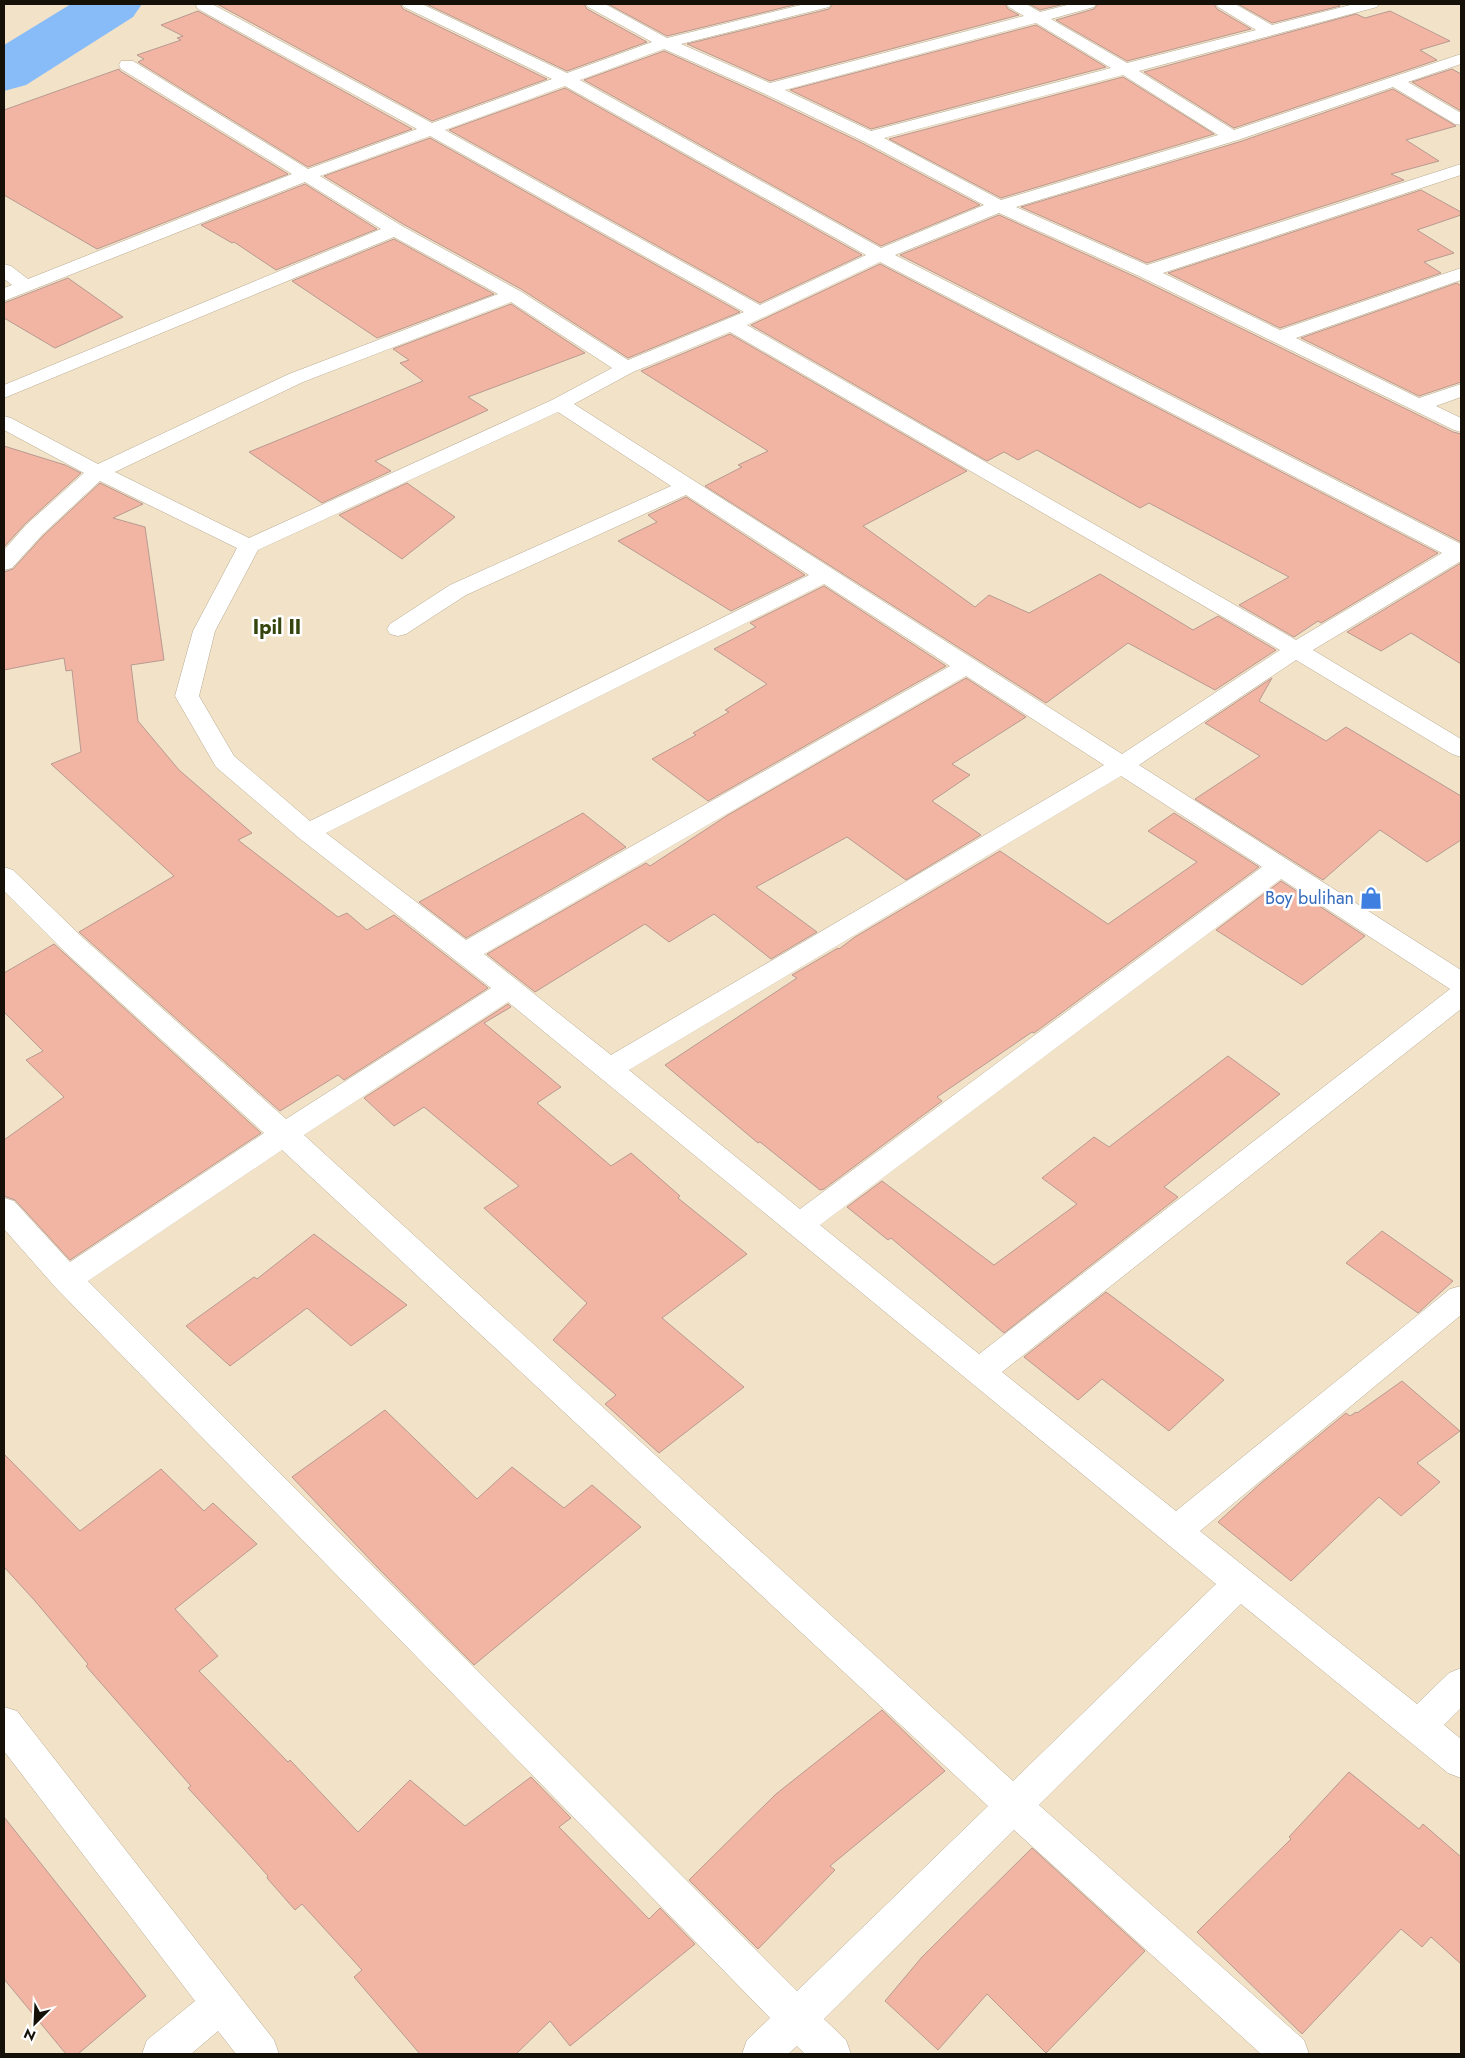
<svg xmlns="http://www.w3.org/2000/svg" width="1465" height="2058" font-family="Jost,sans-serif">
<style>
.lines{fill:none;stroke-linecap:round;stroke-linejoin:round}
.river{fill:#88bcf9;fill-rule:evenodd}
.building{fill:#f3b5a3;stroke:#b89a91}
.minor-casing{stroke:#b8aa91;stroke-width:1}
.minor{fill:#fff;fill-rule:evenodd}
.labels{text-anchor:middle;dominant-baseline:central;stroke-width:5;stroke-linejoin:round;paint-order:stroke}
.shop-label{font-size:18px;fill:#366cbe;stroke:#fff;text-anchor:end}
.quarter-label{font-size:20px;font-weight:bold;fill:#36450d;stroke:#fff}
</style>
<rect width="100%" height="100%" fill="#f1e2c8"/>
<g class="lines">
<path class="river" d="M71,4H142L133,17L26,85L4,91V45Z"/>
</g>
<path class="building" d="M217,4H400L403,9L547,79L432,121Z
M426,4H584L587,9L647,42L567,71Z
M608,4H798L667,36Z
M833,4H1005L1008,9L1019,15L770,81L687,44L829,9Z
M1029,4H1064L1040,10Z
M1098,4H1214L1217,9L1251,29L1127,61L1056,20L1094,9Z
M1238,4H1337L1340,6L1272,23Z
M198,11L412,129L308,167L138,62L144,59L137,55L181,40L177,38L183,36L161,25Z
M1390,11L1450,41L1420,50L1437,60L1234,128L1144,72L1356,14L1365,18Z
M1036,25L1106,67L871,129L790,90Z
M664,51L762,95L862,143L980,205L881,246L584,80Z
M119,69L120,71L288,174L97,249L4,195V110Z
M1452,69L1461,74V111L1412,82Z
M1123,77L1214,134L1001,198L889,139Z
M565,88L862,255L760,303L449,130Z
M1393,89L1456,126L1406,140L1439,161L1391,174L1404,180L1147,263L1021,207L1239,142Z
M430,138L740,312L628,358L521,289L403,224L324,176Z
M305,184L377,229L276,270L234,242L232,243L201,225Z
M1421,190L1461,212V215L1417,230L1454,253L1424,262L1441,273L1280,328L1168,273Z
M999,215L1138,278L1453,432L1461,434V542L900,255Z
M394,239L494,294L377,338L292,281Z
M880,264L1438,553L1321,623L1318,621L1294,637L1239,605L1289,577L1149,503L1140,508L1037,450L1018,460L1004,452L987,461L751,325Z
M68,278L123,317L55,348L4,318V303Z
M1457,283L1461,286V382L1419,396L1301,338Z
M511,304L585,353L468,397L488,410L375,461L391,471L322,503L249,452L423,381L400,363L409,360L393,349Z
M730,334L967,471L863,526L975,607L989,595L1029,613L1100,574L1193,630L1218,616L1276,650L1215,690L1128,643L1046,703L705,486L742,467L738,465L768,451L641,371Z
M4,446L65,465L81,473L25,524L4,547Z
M100,483L143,504L113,518L145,527L164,660L131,665L138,721L179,770L252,833L238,840L338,917L347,913L367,930L394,915L488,988L344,1080L338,1075L280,1111L79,932L174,876L51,764L81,752L72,670L66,671L64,658L4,670V572L13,569L43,536Z
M407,483L455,517L402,559L339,515Z
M686,497L805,575L731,611L618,541L657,522L648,515Z
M1461,563V664L1411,633L1381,651L1347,632Z
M824,586L946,666L708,801L652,759L696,735L693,733L729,712L725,710L767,684L714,649L756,627L750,623Z
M966,678L1026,717L952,764L970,775L932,801L981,835L906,880L847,837L756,887L817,932L771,959L714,914L669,942L645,924L535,992L487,954L646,863L650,866L728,815Z
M1272,678L1259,701L1326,741L1346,727L1461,796V840L1427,862L1380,830L1323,880L1195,799L1260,756L1205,723Z
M583,813L626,847L466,938L419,902Z
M1174,813L1259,867L1034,1033L1032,1032L937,1097L942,1101L824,1189L820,1190L760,1142L758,1143L665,1065L797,978L792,975L838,948L839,949L855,937L1000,851L1108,924L1197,862L1148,831Z
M1281,881L1365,936L1302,985L1216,930Z
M54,944L261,1133L70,1260L15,1200L4,1196V1140L64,1097L26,1060L43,1051L4,1012V973Z
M508,1004L511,1007L484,1023L561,1087L537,1103L611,1166L631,1153L680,1196L678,1198L747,1254L662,1318L744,1387L659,1453L605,1404L616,1395L553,1340L587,1303L484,1208L519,1186L424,1107L394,1126L364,1098Z
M1228,1056L1280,1094L1164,1187L1178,1197L1004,1333L891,1238L888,1240L847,1207L882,1181L994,1265L1077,1204L1042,1178L1094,1137L1109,1147Z
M1382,1231L1453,1281L1418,1313L1346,1263Z
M314,1234L407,1305L351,1346L307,1308L230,1366L186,1326L254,1277L257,1279Z
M1106,1292L1224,1380L1169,1431L1102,1379L1078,1400L1024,1357Z
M1402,1381L1460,1431L1417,1463L1440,1482L1401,1516L1379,1497L1291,1581L1218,1522L1261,1483L1346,1413L1350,1416L1356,1412L1357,1413Z
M385,1410L477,1499L512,1467L564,1508L592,1485L641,1527L474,1665L378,1568L292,1477Z
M4,1454L80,1531L161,1469L204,1511L213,1503L257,1544L175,1609L218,1656L199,1671L288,1762L290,1760L358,1832L410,1780L465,1826L531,1777L571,1818L559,1827L649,1919L660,1908L695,1944L570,2046L550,2021L516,2054H420L354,1977L362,1970L302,1904L295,1910L267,1878L268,1876L244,1849L188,1788L191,1786L86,1666L88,1664L35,1601L4,1567Z
M882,1710L945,1771L830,1866L835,1870L758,1949L689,1880L776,1794Z
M1349,1772L1419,1829L1423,1824L1461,1857V1964L1431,1937L1422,1947L1401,1929L1302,2034L1197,1932L1291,1839L1289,1837Z
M4,1817L146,1996L78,2054H66L4,1979Z
M1032,1848L1145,1951L1046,2053L987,1994L938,2050L885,2001L922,1957Z"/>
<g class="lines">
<defs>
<path id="minor" d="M198,4H212L432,123L552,79L404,7L402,4H422L567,73L652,42L588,7L586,4H605L667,38L805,4H831L829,7L681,44L770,83L1024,16L1009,7L1007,4H1026L1040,12L1071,4H1096L1094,7L1051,19L1127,63L1256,30L1218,7L1216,4H1235L1272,25L1354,4H1379L1377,7L1139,71L1234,130L1461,54V64L1408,82L1461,113V125L1455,124L1393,87L1238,140L1016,207L1147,265L1461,164V175L1163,273L1280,330L1461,268V280L1296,338L1419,398L1461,384V397L1436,406L1461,418V432L1454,430L1139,276L999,213L895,255L1461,544V561L1313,650L1461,739V757L1452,754L1296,660L1139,765L1461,970V1009L1002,1372L1176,1511L1450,1289L1461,1286V1315L1200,1531L1417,1704L1449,1673L1461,1668V1708L1444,1725L1461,1739V1778L1448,1773L1241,1604L1039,1805L1304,2040L1309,2054H1261L1014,1830L824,2019L846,2040L851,2054H805L797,2046L788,2054H742L747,2040L770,2018L56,1288L4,1229V1198L14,1201L70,1262L264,1133L65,952L4,891V867L13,870L83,938L286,1119L491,988L299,838L216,767L175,696L193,631L237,548L100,481L42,535L12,568L4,570V550L26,525L84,473L4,430V416L11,418L98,464L289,374L498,294L394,237L4,398V385L381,229L305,182L4,301V288L12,285L4,279V264L11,266L28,279L292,174L121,69L119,65L121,61H133L308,169L417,129L198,9L196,6ZM1036,23L1111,68L871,131L785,90ZM664,49L763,93L863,141L984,205L881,248L580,80ZM1123,75L1218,135L1001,200L884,138ZM565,86L866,255L760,305L445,130ZM430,136L744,312L628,360L520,291L402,226L320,176ZM880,262L1442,553L1296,640L747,325ZM511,302L612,368L552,400L249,538L115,472L303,382ZM730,332L1280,650L1122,754L574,404L633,372ZM558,412L671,486L450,585L390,624L387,629L390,634L398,636L406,634L466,595L686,495L809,575L310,821L234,756L199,696L215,631L258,550ZM824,584L950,666L466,940L326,833ZM966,676L1104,765L611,1055L484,954ZM1121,776L1262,867L800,1209L629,1070ZM1281,879L1450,989L979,1354L820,1225ZM508,1002L1216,1584L1013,1781L304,1135ZM282,1150L988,1806L797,1991L88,1281Z
M4,1707L17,1711L274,2040L279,2054H236L218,2031L191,2054H142L147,2040L195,2001L4,1751Z"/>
</defs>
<use href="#minor" class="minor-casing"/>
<use href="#minor" class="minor"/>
</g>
<defs>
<symbol id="shop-bare" viewBox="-9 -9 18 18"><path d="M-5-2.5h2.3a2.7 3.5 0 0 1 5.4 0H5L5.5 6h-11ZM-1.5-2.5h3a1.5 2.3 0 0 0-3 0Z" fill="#3f7fe0" stroke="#fff" stroke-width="2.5" paint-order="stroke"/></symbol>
</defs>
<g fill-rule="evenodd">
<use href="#shop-bare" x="1355" y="882" width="32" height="32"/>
</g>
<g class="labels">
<g class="shop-label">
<text x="1354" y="898">Boy bulihan</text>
</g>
<g class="quarter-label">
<text x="277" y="627">Ipil II</text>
</g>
</g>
<rect width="1465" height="2058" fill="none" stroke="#161108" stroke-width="10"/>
<g transform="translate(35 2023) rotate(204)" stroke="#ffffff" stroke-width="4" paint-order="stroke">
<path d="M0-4L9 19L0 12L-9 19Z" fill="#161108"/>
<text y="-8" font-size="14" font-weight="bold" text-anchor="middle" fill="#161108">N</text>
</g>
</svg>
